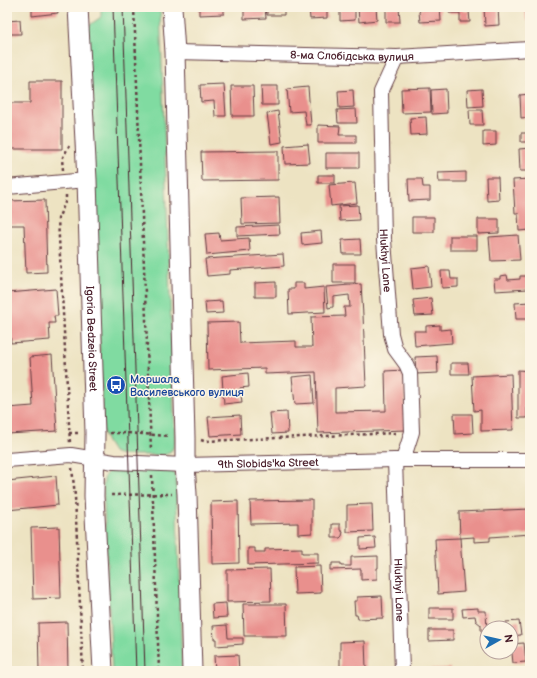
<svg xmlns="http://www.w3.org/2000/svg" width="537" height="678" font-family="'Balsamiq Sans',sans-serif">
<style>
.green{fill:#80dba1;stroke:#657d66}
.building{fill:#e9908d}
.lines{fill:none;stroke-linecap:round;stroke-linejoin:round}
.street-casing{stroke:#623c42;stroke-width:16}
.secondary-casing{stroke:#623c42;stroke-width:21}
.path{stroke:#623c42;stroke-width:2.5;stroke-dasharray:3 3;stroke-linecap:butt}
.street{stroke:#fff;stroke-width:14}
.secondary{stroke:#fff;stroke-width:19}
.tram{stroke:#4a1f2b;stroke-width:1}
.labels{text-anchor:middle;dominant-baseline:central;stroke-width:3;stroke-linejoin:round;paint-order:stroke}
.street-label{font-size:11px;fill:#4a1f2b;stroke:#fcf5e5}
.transit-label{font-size:11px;fill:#164399;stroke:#fcf5e5;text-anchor:start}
</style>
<rect width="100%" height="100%" fill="#fcf5e5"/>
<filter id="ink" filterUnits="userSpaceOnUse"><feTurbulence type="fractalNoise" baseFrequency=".025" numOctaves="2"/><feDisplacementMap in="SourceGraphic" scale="8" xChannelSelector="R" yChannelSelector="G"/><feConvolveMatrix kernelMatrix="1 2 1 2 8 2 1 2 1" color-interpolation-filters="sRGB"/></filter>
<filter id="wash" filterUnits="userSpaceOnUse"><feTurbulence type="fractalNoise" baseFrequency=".012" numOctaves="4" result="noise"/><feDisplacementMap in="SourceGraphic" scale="16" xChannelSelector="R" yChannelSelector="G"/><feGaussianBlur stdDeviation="0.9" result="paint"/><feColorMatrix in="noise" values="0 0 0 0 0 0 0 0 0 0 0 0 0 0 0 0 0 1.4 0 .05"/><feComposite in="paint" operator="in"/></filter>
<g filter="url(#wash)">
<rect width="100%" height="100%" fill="#ede3c2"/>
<path class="green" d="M101,7H160L175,443L172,450L165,455H122L113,452L107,442L103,433L87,27L101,17Z
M115,465L173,469L176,479L182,671H112L103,485L105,475Z"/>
<g id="blocks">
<path class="building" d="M32,7H57L58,13L32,16Z
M199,7H224V14L199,15Z
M244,7H265L266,18L244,19Z
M267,7H284V15H267Z
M309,7H327V18L310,19Z
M340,7H355V20L340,21Z
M358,7H376L377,20L359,22Z
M386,7H399L400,22H386Z
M423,7H440L441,21L420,22L419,12Z
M449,7H463V11H469L470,22H460V13H449Z
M484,7H498L499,25L485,26Z
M525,7H530V21H526Z
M20,20L21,34H7V21Z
M30,81H62V149H7V103H30Z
M224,84L226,116H215L214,101L201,102L200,85Z
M231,86H253L254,116H232Z
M261,86H278V105H262Z
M308,87L311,125H306L304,111L289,112L287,89Z
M430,88L431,112L402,113L401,89Z
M446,89L447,113L432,114L431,90Z
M482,89L483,106L468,107L467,90Z
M353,90L354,107L339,108L338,91Z
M530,94V117L521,118L520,95Z
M356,109L357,123H338L337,110Z
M469,110H482L483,125H470Z
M278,111L282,142L271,144L267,113Z
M426,117L427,134L411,135L410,118Z
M318,125L340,126L339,135H356V143H318Z
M483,131H496V145L483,146Z
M521,133H530V142H521Z
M308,144L310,163L285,164L284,146Z
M530,148V171H520L519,149Z
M278,151V180L202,181L201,152Z
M326,153H359V168H326Z
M466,172V182H439L438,173Z
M318,175H335V183H318Z
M486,177H498L499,200L487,201Z
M408,179H422L423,187H430V200L409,201Z
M530,179V230L519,231L518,213H515L513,180Z
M355,183L357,203L331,206L329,185Z
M279,197L280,223L242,224L241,198Z
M45,200L47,272L26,273L24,225H7V201Z
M358,205L359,220L340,221L339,206Z
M412,217H434V232H412Z
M478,219H499V233L478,234Z
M279,225L280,234L237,236V227Z
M321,231L322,243L302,245L301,233Z
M219,233L220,240L249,238L250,251L207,255L205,234Z
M518,235L520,260L491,261L489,237Z
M450,236H477V250H450Z
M360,239L361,254H343L342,240Z
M283,254L284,266L230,270V274L207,276L205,259Z
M333,264H355V283H333Z
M429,266L431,287L413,289L411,268Z
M441,271H450L451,279H458V287L442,288Z
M507,275L508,280L520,279V276H527L528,289L495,291L494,279H500V276Z
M276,282V297H255V283Z
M294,283H304V289L324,287L325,312L289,314L288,289H294Z
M361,284L363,315L366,386L335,388V412L386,411L385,371L404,370L406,430L318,433L316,372L265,374V368L208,370L207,323L239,322L240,343L296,341V347H312L311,317L345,316L344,307H350L349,295L333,297V307L328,308L326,287Z
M56,289L58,316H54L55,323H49L50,340L11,343L7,293Z
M431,298L433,315L415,316L413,300Z
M222,301L223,313L206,314L205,302Z
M530,302V319H516L515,303Z
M440,325V330L451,329L452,343L415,346L414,331H426V326Z
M52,355L57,431L7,434V408L33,406L30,357Z
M437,356L438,373L416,374L415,357Z
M451,363H468L469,374H451Z
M518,370L530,371V402H527V418H518Z
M248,373L249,387L240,388L242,402L224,404L222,376Z
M511,374L513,430L481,431V410L474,411L472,376Z
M312,375L314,403L295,404L292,377Z
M287,412L288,433L272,434L270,413Z
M454,414H472L473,433L455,434Z
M240,415L241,434L210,436L208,417Z
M56,476L58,505L7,510V481Z
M312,500V533L298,534V523L251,524L250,501Z
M238,501L239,563L212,564L211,502Z
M372,504L373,531L347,532V505Z
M530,509V534L490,537V541L474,542V537L460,538L459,512Z
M332,524H340V530L343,532L342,536L340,538H332Z
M59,527L61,598L33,599L31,528Z
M375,537L376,548L360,549V538Z
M460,538L464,592L438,594L435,539Z
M248,548H255V552H265V549L302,548V553H318V563L248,565Z
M378,556V568H377V579L361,580V569L330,570V566H332V563H341V566H351V557Z
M320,566L321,593L295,594L294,567Z
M270,569L271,601L227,602V570Z
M382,596L383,618L358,619L357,615H355L354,601H357V597Z
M226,603L227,617L213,618L212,604Z
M243,604H286L287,636H244Z
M429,608H453V619H429Z
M478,608V611H486L487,631H481V625L476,621L475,616L463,617L462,609Z
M519,621L521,635L511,636V628H506V622Z
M67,622L68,671H39L38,623Z
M227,625L228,638H243V644L216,646V639H214L213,626Z
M429,630H453V640L429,641Z
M365,641L366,668L340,669V642Z
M524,643L526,662L513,663L511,644Z
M238,655L239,671H215L214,656Z
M450,668V671H428V669Z"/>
</g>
</g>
<g filter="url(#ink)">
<use href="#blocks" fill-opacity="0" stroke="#623c42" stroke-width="1"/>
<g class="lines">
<defs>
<g id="street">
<path id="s1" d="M175,52L397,57L530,49"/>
<path id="s2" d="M397,57L381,92L384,240L391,334L395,349L406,364L410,373L412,432L403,460"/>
<path d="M7,187L87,180"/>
<path id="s3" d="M7,460L71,455L114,462L185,465L395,460H530"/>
<path id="s4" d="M395,460L402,671"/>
</g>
<g id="secondary">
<path id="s5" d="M78,7L87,180L95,433L94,496L103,671"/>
<path d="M172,7L175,52L185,438V465L187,494L192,671"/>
</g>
</defs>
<use href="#street" class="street-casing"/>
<use href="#secondary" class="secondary-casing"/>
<path class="path" d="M134,7L151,450
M63,170L62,159L69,146
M66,195V200L58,219L70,443
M69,433H80
M110,433H128L169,436
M201,440L204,441L398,433
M72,468L75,496L83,671
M152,475L159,671
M111,495L172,494"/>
<use href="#street" class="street"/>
<use href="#secondary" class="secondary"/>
<path class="tram" d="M113,7L136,671
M123,7L145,671"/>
</g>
</g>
<defs>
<symbol id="bus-disc" viewBox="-11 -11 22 22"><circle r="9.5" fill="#1a4fb4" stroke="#fcf5e5"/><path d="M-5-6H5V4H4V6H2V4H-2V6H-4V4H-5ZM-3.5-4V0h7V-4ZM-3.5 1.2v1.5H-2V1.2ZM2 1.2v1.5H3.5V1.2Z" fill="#fff"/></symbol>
</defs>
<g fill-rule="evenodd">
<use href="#bus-disc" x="105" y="374" width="22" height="22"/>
</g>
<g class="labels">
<g class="street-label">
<text stroke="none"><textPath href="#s1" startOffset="177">8-ма Слобідська вулиця</textPath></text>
<text stroke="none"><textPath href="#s2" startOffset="207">Hlukhyi Lane</textPath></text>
<text stroke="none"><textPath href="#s5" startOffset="332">Igoria Bedzeia Street</textPath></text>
<text stroke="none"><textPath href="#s3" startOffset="262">9th Slobids'ka Street</textPath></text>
<text stroke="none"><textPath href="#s4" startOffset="130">Hlukhyi Lane</textPath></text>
</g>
<g class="transit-label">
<text x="130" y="379">Маршала<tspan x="130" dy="13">Василевського вулиця</tspan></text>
</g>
</g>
<rect width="537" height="678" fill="none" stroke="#fcf5e5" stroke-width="24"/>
<g transform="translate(499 640) rotate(82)"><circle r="19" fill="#fcf5e5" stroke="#b59f9b"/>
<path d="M0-3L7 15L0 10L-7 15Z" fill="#1f6fb2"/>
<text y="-6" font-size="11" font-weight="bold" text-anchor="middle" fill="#4a1f2b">N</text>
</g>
</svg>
